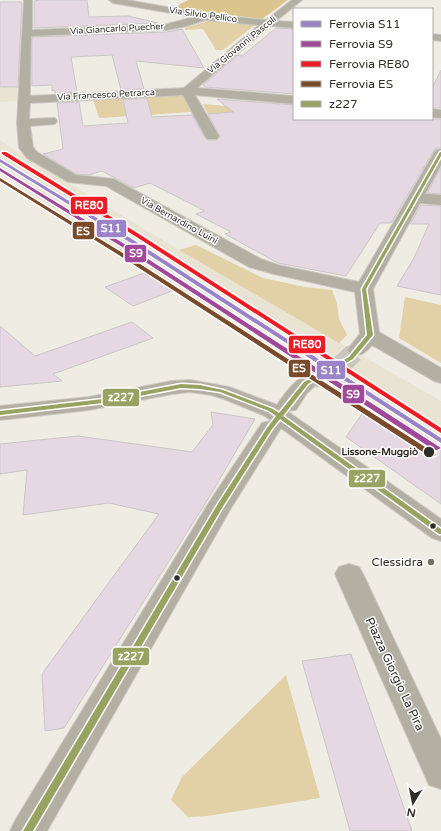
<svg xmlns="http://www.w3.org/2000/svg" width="441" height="831" font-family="'Varela Round',sans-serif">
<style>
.built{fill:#e9e3d3}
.green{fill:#e2d0a7}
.forest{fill:#dbc58d}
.building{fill:#e5d8e2;stroke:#cac7c6}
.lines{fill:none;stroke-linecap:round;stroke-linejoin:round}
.minor-tunnel{stroke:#c9c6be;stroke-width:20;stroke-dasharray:20 10;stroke-linecap:butt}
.minor-casing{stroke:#ccc9c3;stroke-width:2}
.minor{fill:#b4afa3;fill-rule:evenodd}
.bus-1-casing{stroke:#fff;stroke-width:3}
.bus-1{fill:#98a362;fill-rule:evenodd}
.rail-1-casing{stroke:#fff;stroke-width:3}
.rail-2-casing{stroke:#fff;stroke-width:3}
.rail-3-casing{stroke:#fff;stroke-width:3}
.rail-4-casing{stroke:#fff;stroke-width:3}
.rail-1{fill:#9a83c9;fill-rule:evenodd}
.rail-2{fill:#a0499a;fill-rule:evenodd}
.rail-3{fill:#ed1c24;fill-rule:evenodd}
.rail-4{fill:#7a4b2a;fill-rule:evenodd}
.stop-dot{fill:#2f2d27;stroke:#fff;stroke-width:1.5}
.poi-dot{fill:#727069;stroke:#fff;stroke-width:1.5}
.labels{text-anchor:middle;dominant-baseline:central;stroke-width:3;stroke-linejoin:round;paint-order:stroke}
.far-street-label{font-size:9px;fill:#2f2d27;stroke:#fff}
.stop-label{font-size:10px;font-weight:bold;fill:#2f2d27;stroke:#fff;text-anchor:end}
.near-poi-label{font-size:12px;fill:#2f2d27;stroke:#fff;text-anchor:end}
.near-street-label{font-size:12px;fill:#2f2d27;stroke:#fff}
.line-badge{stroke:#fff;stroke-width:1.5}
.badge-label{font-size:11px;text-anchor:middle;font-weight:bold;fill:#fff}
</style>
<rect width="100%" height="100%" fill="#efece4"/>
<path class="built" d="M0,14L21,16L17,101L0,102Z
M0,140L22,155L179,250L441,401V457L395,431L0,173Z"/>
<path class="green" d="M211,20L255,25L223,50H216L203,29L185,30V28Z
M181,94L192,112L99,118L93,99Z
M203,104L294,112V119L304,127L210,118Z
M196,245L263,278L305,287L332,290L337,303L339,319L347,335L339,343L179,250Z
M405,297L441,305V363L399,338Z
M286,675L320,798L207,816L188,817L171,800L182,777Z"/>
<path class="forest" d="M188,0H288L262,19L177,8L180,4Z"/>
<path class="building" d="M40,0H87L89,17L128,16L158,23L34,28V1Z
M0,2H22L18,87H0Z
M276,28L294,29V94L205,87L203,85L238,55L242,56Z
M182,29L204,68L136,61L144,89L121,90L112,55L71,57L77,92L55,93V90L52,91V85L32,86V37L167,32Z
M441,70V108H432V88Z
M147,98L152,117L192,115L207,140H217L220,137L208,114L233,112L217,99L294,105V119H441V148L436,149L433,152L391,223H380L346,276L278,263L225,234L231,232L196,214L205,211L150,183L134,188L102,171L89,175L76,174L43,154L63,149L57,103L79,102L83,126L128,123L123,100Z
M441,168V194L427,193Z
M421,205L441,206V295L397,286L414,258L429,224H410Z
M144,273L172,291L133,306L105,287Z
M132,322L153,338L53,374L62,381L0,387V326L35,356Z
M364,411L395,431L407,425L441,447V504L346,437Z
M211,412L255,419L208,499L64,728L45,731L42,674L159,514L109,503L23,515L27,470L0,474V444L78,436L192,452L213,425Z
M351,654L412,831H350L302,661Z"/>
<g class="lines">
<path class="minor-tunnel" d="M312,379L342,364L357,350"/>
<defs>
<path id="minor" d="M24,0H32V30L167,24L194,17L113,3L109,0H127L206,14L266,20L292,0H302L276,21L294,22V28L270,26L197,88L294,96V104L195,95L219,136L217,139H207L205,136L183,95L30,103L29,119L55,118L57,121L55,124L30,126L33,147L37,152L76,175L114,179L261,259L278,265L359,282L434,153L436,150L441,149V165L425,194L441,195V205L420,203L373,289L379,332L441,368V383L434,381L372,345C365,353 361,357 350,354L347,350L360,334L355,292L274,274L249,267L106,186L68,182L27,158L19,148L17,123ZM205,20L259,25L184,88L30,96L31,36L167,30L187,26Z
M432,34L441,35V41L432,40Z
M432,109L441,110V118L432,117Z
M312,373L319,375L322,379L307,393L296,410L287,411L441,519V541L432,538L281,428L231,508L47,831H10L16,819L210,501L262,423L270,421L274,422L263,415L224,399L211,395L190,392L172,394L89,410L0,420V406L89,397L172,381L190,380L229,387L277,405C286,392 296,377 312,373Z
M349,564L359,567L363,574L441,739V789L429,785L335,574L339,567Z"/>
</defs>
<use href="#minor" class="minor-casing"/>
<use href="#minor" class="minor"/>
<defs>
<path id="bus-1" d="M440,152H441V156L366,289L373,335L353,359L308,384L283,416L441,529V534H439L280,419L272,429L222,508L33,831H23L216,507L267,428L276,416L269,411L220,392L200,389L181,388L103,403L0,415V411L103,399L181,384L200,385L223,390L273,409L279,413L304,382L349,357L367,335L362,289Z"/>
</defs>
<use href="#bus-1" class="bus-1-casing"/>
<use href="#bus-1" class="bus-1"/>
<defs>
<path id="rail-1" d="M0,159L135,241L441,438V443L131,243L0,162Z"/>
<path id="rail-2" d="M0,168L131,248L441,448L437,450H434L127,250L0,171Z"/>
<path id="rail-3" d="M2,152H6L139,234L441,428V433L135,236L2,154Z"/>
<path id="rail-4" d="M0,178L126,255L436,454L435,456H429L122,257L0,181Z"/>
</defs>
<use href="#rail-1" class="rail-1-casing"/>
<use href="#rail-2" class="rail-2-casing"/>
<use href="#rail-3" class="rail-3-casing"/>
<use href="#rail-4" class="rail-4-casing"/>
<use href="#rail-1" class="rail-1"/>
<use href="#rail-2" class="rail-2"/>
<use href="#rail-3" class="rail-3"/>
<use href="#rail-4" class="rail-4"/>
</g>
<g class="stop-dot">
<circle cx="429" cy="452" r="6"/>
<circle cx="433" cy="526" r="3.5"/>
<circle cx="177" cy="578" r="3.5"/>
</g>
<circle class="poi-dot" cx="431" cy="562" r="4"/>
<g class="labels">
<g class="far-street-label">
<text transform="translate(203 15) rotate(8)">Via Silvio Pellico</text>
<text transform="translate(117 29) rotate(-3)">Via Giancarlo Puecher</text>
<text transform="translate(242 45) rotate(-39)">Via Giovanni Pascoli</text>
<text transform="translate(106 95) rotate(-3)">Via Francesco Petrarca</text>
<text transform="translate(179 221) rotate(29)">Via Bernardino Luini</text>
</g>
<g class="stop-label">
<text x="418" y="452">Lissone-Muggiò</text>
</g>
<g class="near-poi-label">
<text x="423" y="562">Clessidra</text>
</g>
<g class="near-street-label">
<text transform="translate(395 674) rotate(65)">Piazza Giorgio La Pira</text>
</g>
</g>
<g class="line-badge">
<rect x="70" y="196" width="38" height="19" rx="4" fill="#ed1c24"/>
<rect x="96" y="219" width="31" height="19" rx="4" fill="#9a83c9"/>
<rect x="72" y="221" width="23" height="19" rx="4" fill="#7a4b2a"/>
<rect x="124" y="244" width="23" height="19" rx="4" fill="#a0499a"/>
<rect x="288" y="335" width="38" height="19" rx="4" fill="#ed1c24"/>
<rect x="288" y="359" width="23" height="19" rx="4" fill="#7a4b2a"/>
<rect x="316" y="360" width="30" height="20" rx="4" fill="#9a83c9"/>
<rect x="342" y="384" width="23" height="20" rx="4" fill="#a0499a"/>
<rect x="102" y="388" width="38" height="19" rx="4" fill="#98a362"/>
<rect x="348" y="469" width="38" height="19" rx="4" fill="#98a362"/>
<rect x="112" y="647" width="38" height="19" rx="4" fill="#98a362"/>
</g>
<g class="badge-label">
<text x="89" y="209">RE80</text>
<text x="111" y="232">S11</text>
<text x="83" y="235">ES</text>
<text x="136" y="257">S9</text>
<text x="307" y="348">RE80</text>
<text x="299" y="372">ES</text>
<text x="331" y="374">S11</text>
<text x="353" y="398">S9</text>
<text x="121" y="401">z227</text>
<text x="367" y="482">z227</text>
<text x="131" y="660">z227</text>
</g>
<rect x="293" y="8" width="140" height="112" fill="#ffffff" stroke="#acaba9"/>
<rect x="301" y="21" width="20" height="6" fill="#9a83c9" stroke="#acaba9"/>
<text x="329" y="28" font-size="12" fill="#2f2d27">Ferrovia S11</text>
<rect x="301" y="41" width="20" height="6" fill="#a0499a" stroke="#acaba9"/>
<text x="329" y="48" font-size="12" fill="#2f2d27">Ferrovia S9</text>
<rect x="301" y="61" width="20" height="6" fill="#ed1c24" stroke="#acaba9"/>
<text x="329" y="68" font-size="12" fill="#2f2d27">Ferrovia RE80</text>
<rect x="301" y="81" width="20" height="6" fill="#7a4b2a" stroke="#acaba9"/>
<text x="329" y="88" font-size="12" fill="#2f2d27">Ferrovia ES</text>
<rect x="301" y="101" width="20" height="6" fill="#98a362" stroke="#acaba9"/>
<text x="329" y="108" font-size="12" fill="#2f2d27">z227</text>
<g transform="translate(413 803) rotate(190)" stroke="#ffffff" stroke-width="3" paint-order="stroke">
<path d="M0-3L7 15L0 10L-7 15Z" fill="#2f2d27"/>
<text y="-6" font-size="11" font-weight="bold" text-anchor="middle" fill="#2f2d27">N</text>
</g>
</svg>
